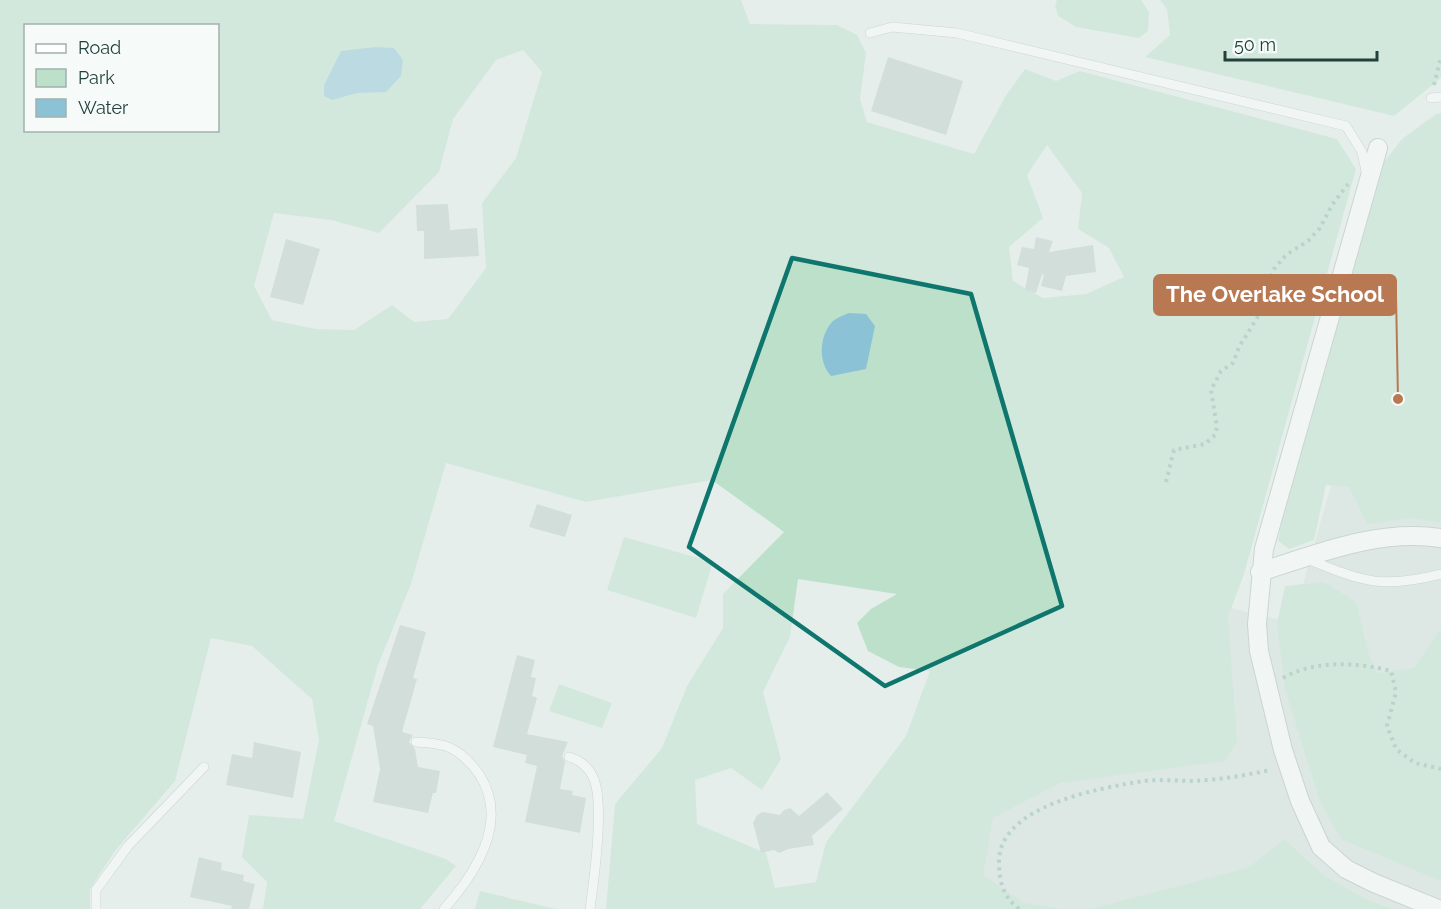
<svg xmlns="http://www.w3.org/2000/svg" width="1441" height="909" font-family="Raleway,sans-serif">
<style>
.built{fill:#d3deda}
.green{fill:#bde0ca;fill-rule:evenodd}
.water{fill:#8bc2d5}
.building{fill:#bacac4}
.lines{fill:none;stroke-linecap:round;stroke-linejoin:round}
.service-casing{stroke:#a7b7b3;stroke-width:10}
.minor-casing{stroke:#a7b7b3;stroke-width:20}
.path{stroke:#84b3a9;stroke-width:4;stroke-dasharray:3 4.5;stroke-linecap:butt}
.service{stroke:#fff;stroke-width:9}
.minor{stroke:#fff;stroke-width:18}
.marked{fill:none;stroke:#0f766e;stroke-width:4.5;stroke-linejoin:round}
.leader{fill:none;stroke:#b77852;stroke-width:2}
.callout-dot{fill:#b77852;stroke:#f6fbf9;stroke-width:2}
.callout{fill:#b77852;stroke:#b77852;stroke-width:2}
.callout-label{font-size:22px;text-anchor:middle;font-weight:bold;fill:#fff}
</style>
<rect width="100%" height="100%" fill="#e5eeeb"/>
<path class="built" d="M1441,131V909H939L1035,560L1292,623L1401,238Z"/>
<path class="green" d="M0,0H741L750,24L837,25L857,35L866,53L860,99L867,122L974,154L1005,97L1025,69L1056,81L1080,71L1337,139L1356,169L1244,574L1228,617L1237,742L1224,761L1060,783L993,818L983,875L1025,903L1062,909H606L615,804L662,748L687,686L723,628V594L784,532L712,480L586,502L446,463L411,584L378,665L334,821L446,859L456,866L420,909H263L267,882L242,857L249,815L303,819L319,740L312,699L252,646L211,638L175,781L115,851L90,889V909H0ZM26,26H218V130H26ZM523,50L542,72L516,158L482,203L486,268L448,319L414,322L392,305L354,330L316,329L272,320L254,286L274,213L331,220L379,233L439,172L453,119L496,60ZM1047,145L1082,193L1078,229L1109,248L1124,277L1086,294L1043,298L1013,281L1009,247L1043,218L1027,175ZM798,579L897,594L871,609L857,623L868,651L899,667L930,671L906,736L826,842L816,882L775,888L766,853L697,824L695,780L731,768L762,790L781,759L763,692L790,637Z
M1057,0H1141L1149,12L1148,31L1139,38L1076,27L1058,16L1055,5Z
M1160,0H1441V78L1394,116L1145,57L1170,35L1167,9Z
M1441,113V523L1412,518L1367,524L1349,487L1326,485L1314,540L1289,549L1278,541L1286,503L1381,166L1402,139L1436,114Z
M624,537L713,562L696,618L607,590Z
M1324,582L1356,602L1368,652L1377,673L1414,668L1441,628V881L1341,839L1320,802L1285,689L1277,623L1285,586Z
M559,684L612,703L602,728L549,711Z
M1284,839L1323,875L1366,899L1392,909H1090L1248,868Z
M480,891L556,909H475Z"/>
<path class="water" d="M375,47L394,48L403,60L401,76L386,92L357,93L332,100L324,96V85L341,51Z
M849,313L866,314L875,326L866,369L831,376C818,362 819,337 832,322C836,318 844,315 849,313Z"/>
<path class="building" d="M888,57L963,81L946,135L871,111Z
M448,204L450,230L477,228L479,256L424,259V231H417L416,205Z
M1036,237L1053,241L1049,252L1093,245L1096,272L1066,276L1062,291L1041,286L1044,275L1042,274L1036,293L1025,290L1029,268L1017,265L1022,247L1034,249Z
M286,239L320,249L303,305L270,297Z
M537,504L572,515L565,537L529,527Z
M400,625L426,632L413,678L417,679L402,732L413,735L409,742L415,749L418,767L440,771L436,793H433L428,813L373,802L380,769L373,726L367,724Z
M517,655L535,660L531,677L536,678L532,696L537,698L527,734L568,742L562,756L565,762L560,789L573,791L572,795L586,798L580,833L525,822L537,766L525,763L527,755L493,747Z
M254,742L301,752L293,798L226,785L232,754L252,758Z
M827,792L843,809L812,836L814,845L788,849L779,853L774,850L761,853L753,823L757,815L763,812L780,815L784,810L790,808L799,816Z
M199,857L222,863L221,870L244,875L243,881L255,884L249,909H231L232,906L190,897Z"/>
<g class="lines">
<defs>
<path id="service" d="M870,33L892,27L957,33L1346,126L1362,152L1367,176
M1431,98L1441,97
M1307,559C1364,582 1380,589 1441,574
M416,742C426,743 439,743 448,747C461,752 471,763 479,774C510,821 476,873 444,909
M569,757C580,760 588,766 593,777C605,802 594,879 590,909
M96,909V890L128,846L204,767"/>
<path id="minor" d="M1378,148L1264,549L1257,624L1259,651L1283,750L1300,801L1321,847L1346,869L1374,883L1438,909
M1260,572C1320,553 1378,529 1441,538"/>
</defs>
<use href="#service" class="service-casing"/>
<use href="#minor" class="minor-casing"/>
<path class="path" d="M1434,85L1441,57
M1166,482L1174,450L1205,444L1215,435L1217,427L1211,390L1221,371L1233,363L1239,347L1262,310L1268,283L1274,269L1286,255L1308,241L1320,228L1332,205L1348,184
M1283,678C1313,660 1358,662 1391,671L1396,692L1387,726L1396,749L1415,763L1441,769
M1019,909C1003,897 999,881 999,861C1000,805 1100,788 1144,781C1160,779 1177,781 1194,781C1218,780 1247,775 1270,770"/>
<use href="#service" class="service"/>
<use href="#minor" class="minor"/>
</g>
<path d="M0 0H1441V909H0ZM792,258L971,294L1062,606L885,686L689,547Z" fill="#e5eeeb" fill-opacity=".55" fill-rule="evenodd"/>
<path class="marked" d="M792,258L971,294L1062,606L885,686L689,547Z"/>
<path class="leader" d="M1398 399L1396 295"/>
<circle class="callout-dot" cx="1398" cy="399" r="6"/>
<rect class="callout" x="1154" y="275" width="242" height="40" rx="6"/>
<g class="callout-label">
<text x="1275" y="302">The Overlake School</text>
</g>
<rect x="24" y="24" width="195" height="108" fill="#f6fbf9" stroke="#a2b1ad" stroke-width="1.5"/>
<rect x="36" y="44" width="30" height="9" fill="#ffffff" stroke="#a2b1ad" stroke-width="1.5"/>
<text x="78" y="54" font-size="18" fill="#23413c">Road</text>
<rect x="36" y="69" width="30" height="18" fill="#bde0ca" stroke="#a2b1ad" stroke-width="1.5"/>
<text x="78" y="84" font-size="18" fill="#23413c">Park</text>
<rect x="36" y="99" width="30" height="18" fill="#8bc2d5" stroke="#a2b1ad" stroke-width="1.5"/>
<text x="78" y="114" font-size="18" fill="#23413c">Water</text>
<path d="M1225 51v9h152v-9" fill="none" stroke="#23413c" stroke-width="3"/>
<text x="1234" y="51" font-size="18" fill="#23413c" stroke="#f6fbf9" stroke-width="4.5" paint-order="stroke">50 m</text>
</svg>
